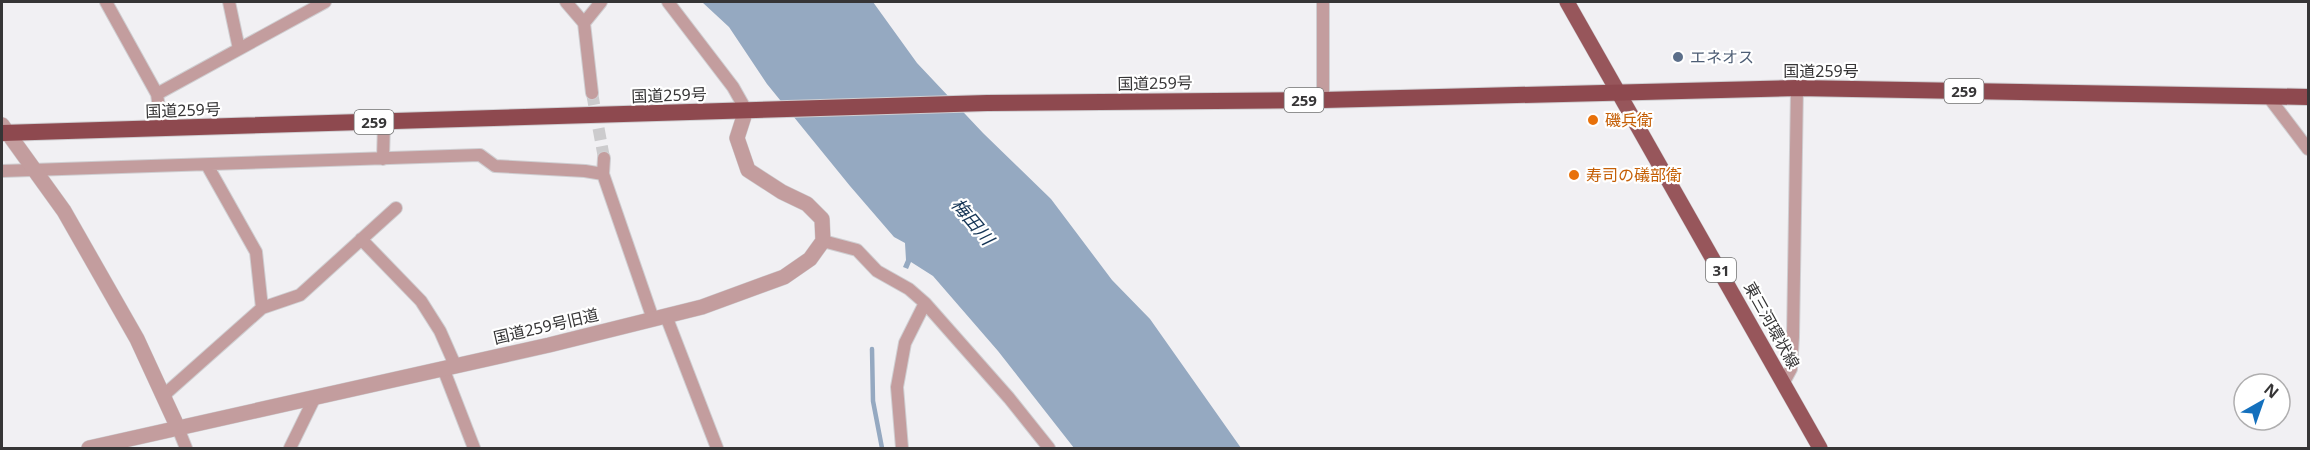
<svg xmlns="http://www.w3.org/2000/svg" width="2310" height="450" font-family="'Noto Sans','Noto Sans JP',sans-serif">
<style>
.water{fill:#95a9c1}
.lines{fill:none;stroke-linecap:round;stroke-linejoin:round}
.stream{stroke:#95a9c1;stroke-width:4.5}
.minor-tunnel{stroke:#cccbcd;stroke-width:12;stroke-dasharray:12 6;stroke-linecap:butt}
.minor-casing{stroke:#cfced1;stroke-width:14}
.tertiary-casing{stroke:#cfced1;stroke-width:16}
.primary-casing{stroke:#cfced1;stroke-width:16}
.trunk-casing{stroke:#cfced1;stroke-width:18}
.minor{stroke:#c39d9e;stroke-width:12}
.tertiary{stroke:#c39d9e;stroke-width:15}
.primary{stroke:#97565b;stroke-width:15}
.trunk{stroke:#8e494f;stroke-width:16}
.service-dot{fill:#5c6f8a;stroke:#fff;stroke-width:2}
.food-dot{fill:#e8710a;stroke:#fff;stroke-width:2}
.labels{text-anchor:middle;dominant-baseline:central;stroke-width:4.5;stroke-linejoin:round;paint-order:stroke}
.shield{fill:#fff;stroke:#727272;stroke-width:1.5}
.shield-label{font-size:15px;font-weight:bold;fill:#363536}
.service-label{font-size:16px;fill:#4e5e75;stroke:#fff;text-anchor:start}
.street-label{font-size:16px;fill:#363536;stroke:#fff}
.food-label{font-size:16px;fill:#c56008;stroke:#fff;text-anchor:start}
.water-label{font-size:18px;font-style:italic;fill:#153556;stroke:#fff}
</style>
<rect width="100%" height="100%" fill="#f1f0f3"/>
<path class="water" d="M702,2H873L917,63L983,133L1051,199L1112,280L1150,319L1241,448H1074L998,351L933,276L911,262L908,269L903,267L906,260L905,243L894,237L850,186L767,84L729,27Z"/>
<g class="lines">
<path class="stream" d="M872,349L873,401L882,448"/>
<path class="minor-tunnel" d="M592,93L604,158"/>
<defs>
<path id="minor" d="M106,2L157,94L162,129
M229,2L239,49
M566,2L584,23L592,93
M668,2L733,87L746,110
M1323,2V100
M584,23L601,2
M157,94L325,2
M2267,95L2308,149
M604,158L603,174L653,319
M383,159L384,122
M2,171L480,155L495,166L585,171L603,174
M361,239L421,301L440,331L455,365
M823,241L857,250L877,271L909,289L925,303L1009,398L1049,448
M262,308L300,295L396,208
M666,316L717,448
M443,368L474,448
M1784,382L1791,369L1793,337L1797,88
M164,395L262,308L256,252L207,165
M178,428L186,448
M290,448L315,397
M902,448L897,387L905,343L925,303"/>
<path id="tertiary" d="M2,125L64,211L137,339L178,428
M89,448L549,345L702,307L784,277L810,259L823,241L822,219L807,204L782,192L748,170L737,138L746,110"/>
<path id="primary" d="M1567,2L1820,448"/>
<path id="trunk" d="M2,133L987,103L1323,100L1797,88L2308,97"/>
</defs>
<use href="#minor" class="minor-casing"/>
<use href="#tertiary" class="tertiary-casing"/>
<use href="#primary" class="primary-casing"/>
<use href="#trunk" class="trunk-casing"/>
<use href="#minor" class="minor"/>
<use href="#tertiary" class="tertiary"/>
<use href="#primary" class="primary"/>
<use href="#trunk" class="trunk"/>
</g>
<circle class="service-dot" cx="1678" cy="57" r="6"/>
<g class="food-dot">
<circle cx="1593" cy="120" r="6"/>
<circle cx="1574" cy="175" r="6"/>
</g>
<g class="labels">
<g class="shield">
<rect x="1944.5" y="79" width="39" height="24" rx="4.5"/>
<rect x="1284.5" y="88" width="39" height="24" rx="4.5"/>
<rect x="354.5" y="110" width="39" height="24" rx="4.5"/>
<rect x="1706" y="258" width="30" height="24" rx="4.5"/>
</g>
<g class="shield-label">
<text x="1964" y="91">259</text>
<text x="1304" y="100">259</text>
<text x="374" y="122">259</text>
<text x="1721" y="270">31</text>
</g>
<g class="service-label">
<text x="1690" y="57">エネオス</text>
</g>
<g class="street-label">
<text x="1821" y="71">国道259号</text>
<text transform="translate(1155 83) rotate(-1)">国道259号</text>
<text transform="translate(669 95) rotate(-2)">国道259号</text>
<text transform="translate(183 110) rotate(-2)">国道259号</text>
<text transform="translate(1772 325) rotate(61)">東三河環状線</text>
<text transform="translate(546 326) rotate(-13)">国道259号旧道</text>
</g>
<g class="food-label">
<text x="1605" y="120">磯兵衛</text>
<text x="1586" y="175">寿司の礒部衛</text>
</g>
<g class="water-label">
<text transform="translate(973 221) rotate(50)">梅田川</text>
</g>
</g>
<rect width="2310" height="450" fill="none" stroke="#363536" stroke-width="6"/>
<g transform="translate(2262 402) rotate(40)"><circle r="28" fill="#ffffff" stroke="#afaeaf" stroke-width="1.5"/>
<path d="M0-4.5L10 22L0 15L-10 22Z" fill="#1470bd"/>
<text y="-9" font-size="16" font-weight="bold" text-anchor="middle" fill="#363536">N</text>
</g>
</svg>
